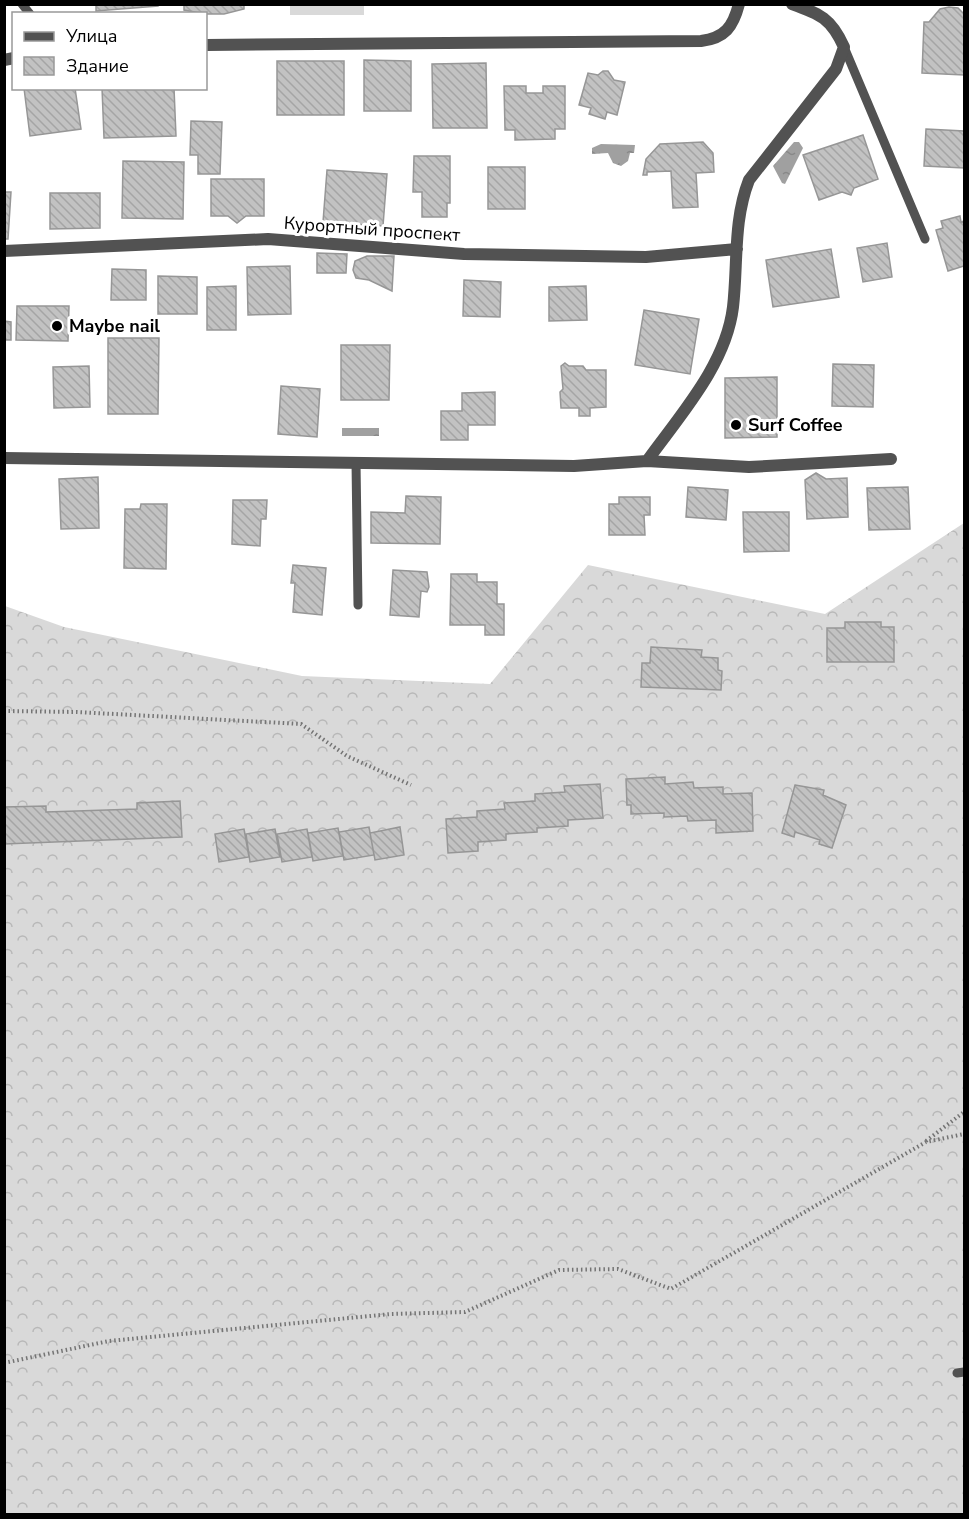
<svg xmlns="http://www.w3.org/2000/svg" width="969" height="1519" font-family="'Nunito Sans',sans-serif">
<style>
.forest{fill:url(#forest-crowns)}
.park{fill:#d9d9d9}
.water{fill:url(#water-ripples)}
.building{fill:url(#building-back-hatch);stroke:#969696;stroke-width:1.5}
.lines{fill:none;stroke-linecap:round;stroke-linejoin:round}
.path{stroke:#747474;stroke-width:4;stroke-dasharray:1.5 3;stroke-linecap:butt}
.lane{stroke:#525252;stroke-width:9}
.street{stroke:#525252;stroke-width:12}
.poi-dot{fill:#000;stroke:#fff;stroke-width:2}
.labels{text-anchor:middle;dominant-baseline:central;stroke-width:6;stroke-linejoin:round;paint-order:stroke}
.street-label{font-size:18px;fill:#000;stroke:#fff}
.poi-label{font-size:18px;font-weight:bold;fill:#000;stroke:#fff;text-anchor:start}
</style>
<defs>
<pattern id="forest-crowns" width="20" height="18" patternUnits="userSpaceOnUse" patternTransform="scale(1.5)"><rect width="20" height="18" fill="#d9d9d9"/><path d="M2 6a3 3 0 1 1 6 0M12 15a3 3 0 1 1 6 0" fill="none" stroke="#b8b8b8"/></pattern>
<pattern id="water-ripples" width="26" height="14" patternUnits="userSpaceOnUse" patternTransform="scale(1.5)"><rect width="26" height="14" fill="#a0a0a0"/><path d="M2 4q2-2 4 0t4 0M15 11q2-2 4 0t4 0" fill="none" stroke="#888"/></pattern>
<pattern id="building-back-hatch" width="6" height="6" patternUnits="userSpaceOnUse" patternTransform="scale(1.5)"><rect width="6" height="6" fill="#c2c2c2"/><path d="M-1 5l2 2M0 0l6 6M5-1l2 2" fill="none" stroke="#a5a5a5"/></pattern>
</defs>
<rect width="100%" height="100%" fill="#fff"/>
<path class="forest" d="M964,523V1514H5V606L64,627L302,676L490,684L588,565L825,614Z"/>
<path class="park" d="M290,5H364V15H290Z"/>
<path class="water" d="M794,142H799L803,148L785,184L782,183L773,166Z
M601,144L635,145L634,153H630L628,161L621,166L613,163L608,153L592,154V148Z
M342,428H379V436H342Z"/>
<path class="building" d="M96,4H158V6L96,11Z
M184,4H244V9L224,14H206L184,10Z
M949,7L958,8L964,14V75L922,73L924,22H929L940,9Z
M364,60L411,61V111H364Z
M277,61H344V115H277Z
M486,63L487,128H433L432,64Z
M603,71H608L614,80L625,82L617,115L607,112L605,119L589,114L591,108L579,105L588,73L598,75Z
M504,86H526V93H543V86H565V129H555V139L515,140V130H505Z
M24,88H75L81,129L30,136Z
M102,88H174L176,136L104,138Z
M191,121L222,122L220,174H198V155H190Z
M926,129L964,131V168L924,166Z
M863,135L878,179L854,188L851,195L842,192L819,200L803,155Z
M703,142L713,153L714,172L696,173L698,207L673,208L671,171L647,172V175H643L646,159L660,144Z
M414,156H450V203H447V217H422V192H413Z
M123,161L184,162L183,219L122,218Z
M488,167H525V209H488Z
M327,170L387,174L383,226L323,222Z
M211,179H264V216H246L237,223L228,216H211Z
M4,192H11L8,239H4Z
M50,193H100V228L50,229Z
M960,216L961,222L964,221V266L948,271L936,230L943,228L941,221Z
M887,243L892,277L863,282L857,248Z
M831,249L839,297L773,307L766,260Z
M317,253L347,254L346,273H317Z
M367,256H394L392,291L369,280L356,278L353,270L355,261Z
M290,266L291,314L248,315L247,267Z
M112,269L146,270V300H111Z
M158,276L197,277V314H158Z
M464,280L501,282L500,317L463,316Z
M236,286V330H207V287Z
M586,286L587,320L549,321V287Z
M17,306H69L68,341L16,340Z
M644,310L699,319L690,374L635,365Z
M4,321L11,322V340H4Z
M108,338H159L158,414H108Z
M341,345H390L389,400H341Z
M565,363L569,366H583L586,370H606V407L590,408V416H579V408H561L560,392L563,389L561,366Z
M833,364L874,365L873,407L832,406Z
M89,366L90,407L54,408L53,367Z
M777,377V437L725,438V378Z
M281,386L320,389L317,437L278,434Z
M495,392V425H468V440H441V411H462V393Z
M816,473L826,479L847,478L848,517L807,519L805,480Z
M98,477L99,528L61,529L59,479Z
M688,487L728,490L726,520L686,517Z
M908,487L910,529L869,530L867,488Z
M406,496L441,497L440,544L371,543V512L405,513Z
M619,497H650V515H644L645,535H609V504H619Z
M233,500H267L266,519H261L260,546L232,544Z
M141,504H167L166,569L124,568L125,509H140Z
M743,512H789V551L744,552Z
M293,565L326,568L322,615L293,612L295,583H291Z
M393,570L427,572L429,587L427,592L421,591L419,617L390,615Z
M451,574H477V582H497V604H504V635H485V625H450Z
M845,622H881V627H894V662H827V628H845Z
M651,647L702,650L701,657L718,658V670L722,671L721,690L641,687L642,663H650Z
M665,777V784L693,782L694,788L723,787V794L752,793L753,831L716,833V820L688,821L687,816L664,817V813L631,814V805H627L626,779Z
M600,784L603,818L568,820V826L537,828V832L506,834V840L478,842V851L448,853L446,819L477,817V811L505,809L504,803L535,801V794L565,792L564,786Z
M795,785L824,790L823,795L846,805L832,848L819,844L820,840L795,832L794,837L782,833Z
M180,801L182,837L4,844V807L46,806V812L137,809V803Z
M369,827L374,855L344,860L339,832Z
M400,827L404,855L375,860L370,833Z
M338,828L343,856L313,861L308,833Z
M244,829L249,857L219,862L215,834Z
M275,829L280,857L250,862L246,834Z
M307,829L312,857L282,862L277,834Z"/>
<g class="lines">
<path class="path" d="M4,711L77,712L301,724L347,756L411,785
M926,1141L964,1112
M4,1363L109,1341L391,1314L465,1312L559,1270L618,1269L671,1289L926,1142L964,1134"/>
<path class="lane" d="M22,4L30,14
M844,47L925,239
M356,462L358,605
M957,1373L964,1372"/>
<path class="street" d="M206,45L701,41C725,38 733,27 739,4
M4,60L14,58
M4,251L268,239L464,254L646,257L737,249
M4,458L574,466L647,461C680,415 726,365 733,307C738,264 733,221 749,180L836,69L844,47C831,18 820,14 792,4
M647,461L749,467L891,459"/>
</g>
<g class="poi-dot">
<circle cx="57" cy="326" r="6"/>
<circle cx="736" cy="425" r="6"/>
</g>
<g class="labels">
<g class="street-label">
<text transform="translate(372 229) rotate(4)">Курортный проспект</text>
</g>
<g class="poi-label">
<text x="69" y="326">Maybe nail</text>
<text x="748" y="425">Surf Coffee</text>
</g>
</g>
<rect width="969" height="1519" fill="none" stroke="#000000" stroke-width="12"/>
<rect x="12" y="12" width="195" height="78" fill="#ffffff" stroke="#999999" stroke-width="1.5"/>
<rect x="24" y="32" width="30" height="9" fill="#525252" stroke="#999999" stroke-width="1.5"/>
<text x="66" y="42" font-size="18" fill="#000000">Улица</text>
<rect x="24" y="57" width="30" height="18" fill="url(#building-back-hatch)" stroke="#999999" stroke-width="1.5"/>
<text x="66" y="72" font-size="18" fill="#000000">Здание</text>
</svg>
